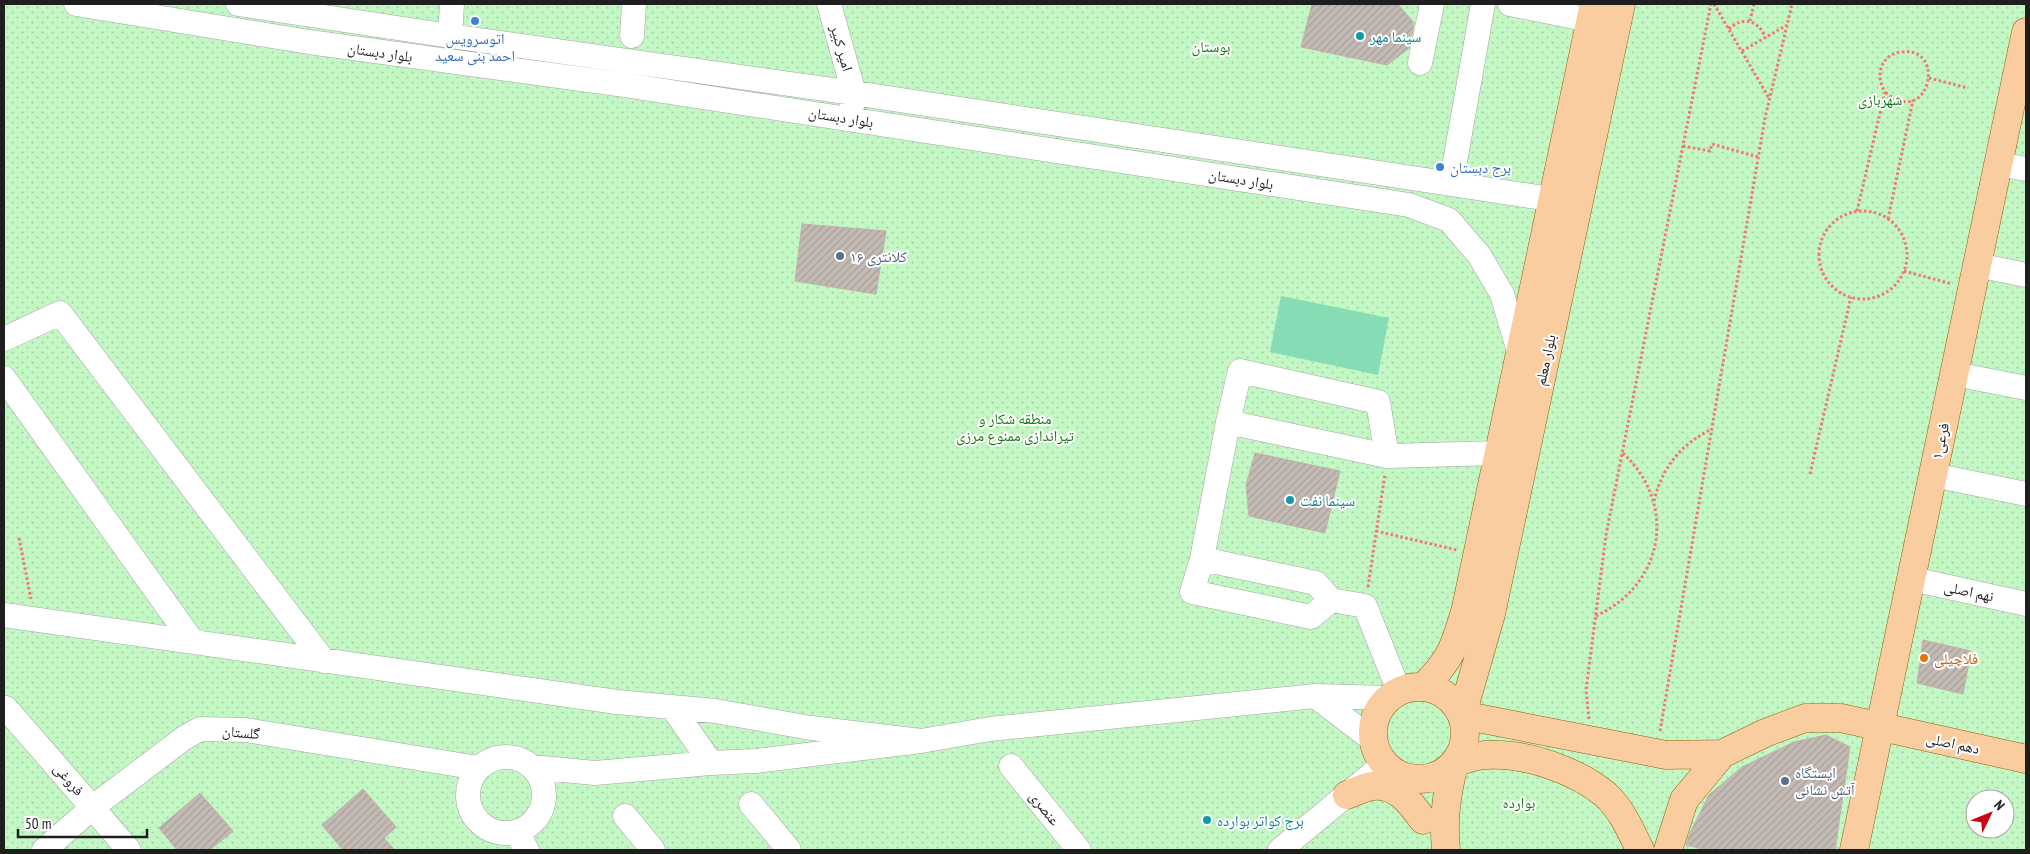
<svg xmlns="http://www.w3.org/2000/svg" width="2030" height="854" font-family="'PT Sans Narrow','Noto Naskh Arabic',sans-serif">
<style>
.park{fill:url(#park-dots);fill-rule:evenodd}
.pitch{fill:#85dcb5}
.building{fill:url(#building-hatch);stroke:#c0b1a8}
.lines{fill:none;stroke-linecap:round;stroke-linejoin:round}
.minor-casing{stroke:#a5a5a5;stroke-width:25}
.major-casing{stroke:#945c05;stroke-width:29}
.path{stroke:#f5756f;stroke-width:3;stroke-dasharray:2.5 2.5;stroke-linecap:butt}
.minor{stroke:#fff;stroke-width:24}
.major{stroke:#f9cda0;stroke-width:28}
.shop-dot{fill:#3f7fe0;stroke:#fff;stroke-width:2}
.culture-dot{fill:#0f9aa8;stroke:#fff;stroke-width:2}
.service-dot{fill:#5c6f8a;stroke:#fff;stroke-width:2}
.food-dot{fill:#e8710a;stroke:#fff;stroke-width:2}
.labels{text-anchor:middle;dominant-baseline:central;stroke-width:4;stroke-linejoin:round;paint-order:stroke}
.culture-label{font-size:15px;fill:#0d838f;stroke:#fff;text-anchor:start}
.shop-label{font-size:15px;fill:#366cbe;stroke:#fff}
.park-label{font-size:15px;fill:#0f7a11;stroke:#fff}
.street-label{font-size:15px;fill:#1e1e1e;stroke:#fff}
.service-label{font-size:15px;fill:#4e5e75;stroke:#fff;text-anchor:start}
.food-label{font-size:15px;fill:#c56008;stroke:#fff;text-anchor:start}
</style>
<defs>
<pattern id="park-dots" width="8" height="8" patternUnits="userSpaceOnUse" patternTransform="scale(1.25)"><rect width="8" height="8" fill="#c3f8c4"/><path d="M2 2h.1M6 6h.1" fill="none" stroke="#a7d4a8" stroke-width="1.8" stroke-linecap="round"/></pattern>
<pattern id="building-hatch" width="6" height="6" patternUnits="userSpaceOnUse" patternTransform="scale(1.25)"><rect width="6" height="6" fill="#c3bab4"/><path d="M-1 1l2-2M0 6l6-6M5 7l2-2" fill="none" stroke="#a79f9a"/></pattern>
</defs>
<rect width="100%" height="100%" fill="#efebe5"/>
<path class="park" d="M4,4H2026V850H4ZM1975,799H2005V829H1975Z"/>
<path class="pitch" d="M1281,296L1389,318L1378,375L1270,352Z"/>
<path class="building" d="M1312,4H1398L1414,23L1409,48L1387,65L1301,47Z
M802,224L886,231L876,294L795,281Z
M1255,453L1340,471L1325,533L1249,516L1246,485Z
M1923,640L1971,651L1963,694L1917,683Z
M1826,735L1850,747L1835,850H1707L1686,845L1690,833L1709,795L1742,767L1794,742Z
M363,789L396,827L384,838L395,850H343L322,825Z
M200,793L233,831L210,850H177L159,828Z"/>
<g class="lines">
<defs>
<path id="minor" d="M76,4L309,42L625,85L1409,205L1449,220L1479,255L1502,294L1520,355
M238,4L450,36L854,93L1570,202
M829,4L854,93L852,106
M1510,4L1590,20
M450,36L452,4
M632,36L634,4
M1420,63L1432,4
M1999,164L2026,169
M1451,184L1483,4
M1977,265L2026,275
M4,339L60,313L324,661
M1955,374L2026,388
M4,378L193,642
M1228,422L1240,371L1378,402L1387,456L1499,453
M1933,475L2026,494
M1202,559L1316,583L1331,600L1365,606L1399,691
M1912,579L2026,604
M1331,600L1311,617L1192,592L1202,559L1228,422L1387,456
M4,615L617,702L715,711L811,728L921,741
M1315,696L1373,740
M672,707L711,763
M6,708L129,850
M468 795a38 38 0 1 1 76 0a38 38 0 1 1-76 0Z
M1011,766L1079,850
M532,767L595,773L711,763L756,761L921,741L990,729L1315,696L1389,698
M751,804L789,850
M625,816L653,850
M516,832L527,850
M44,850L93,807L184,738L200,729L246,730L478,768
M1280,850L1384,764"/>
<path id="major" d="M1621,4L1491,614L1462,715L1666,755L1722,754L1765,733L1805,718H1841L2026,759
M1423,687C1452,659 1455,645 1466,608L1594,4
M1373 733a46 46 0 1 1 92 0a46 46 0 1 1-92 0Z
M1347,795C1355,792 1364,787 1373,786C1396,783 1411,803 1423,820
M1446,850C1443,820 1446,792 1455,763C1465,759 1475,756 1485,755C1524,752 1576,770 1606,795C1622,810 1631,831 1640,850
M1668,850L1684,800L1722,754
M1854,850L2026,32"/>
</defs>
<use href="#minor" class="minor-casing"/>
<use href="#major" class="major-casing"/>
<path class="path" d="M1714,4L1769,98
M1750,21L1754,4
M1729,29C1742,16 1759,20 1765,37
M1742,51L1787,25
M1929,78L1968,88
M1683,146L1710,151L1712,144L1758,157
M1857,211L1885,92C1875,76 1880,55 1901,52C1948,45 1929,130 1885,92
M1819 255a44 44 0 1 1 88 0a44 44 0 1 1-88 0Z
M1888,219L1913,100
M1904,271L1952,284
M1810,474L1851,297
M1654,501C1662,468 1680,445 1710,430
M1376,531L1457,550
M19,538L31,599
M1368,587L1385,474
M1596,616C1664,584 1678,505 1623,453
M1589,719L1586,690L1606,535L1711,4
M1660,731L1765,118L1792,4"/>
<use href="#minor" class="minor"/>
<use href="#major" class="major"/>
</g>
<g class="shop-dot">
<circle cx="475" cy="21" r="5"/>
<circle cx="1440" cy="167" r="5"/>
</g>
<g class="culture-dot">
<circle cx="1360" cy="36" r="5"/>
<circle cx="1290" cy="500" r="5"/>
<circle cx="1207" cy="820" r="5"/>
</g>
<g class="service-dot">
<circle cx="840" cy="256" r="5"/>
<circle cx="1785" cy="781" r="5"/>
</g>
<circle class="food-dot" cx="1924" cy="658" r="5"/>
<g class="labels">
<g class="culture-label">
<text x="1370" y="36">سینما مهر</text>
<text x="1300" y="500">سینما نفت</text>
<text x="1217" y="820">برج کواتر بوارده</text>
</g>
<g class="shop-label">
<text x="475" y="38">اتوسرویس<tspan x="475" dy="17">احمد بنی سعید</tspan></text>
<text x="1450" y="167" text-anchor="start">برج دبستان</text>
</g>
<g class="park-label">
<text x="1211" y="46">بوستان</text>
<text x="1880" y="99">شهربازی</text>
<text x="1015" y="418">منطقه شکار و<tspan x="1015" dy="17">تیراندازی ممنوع مرزی</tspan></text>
<text x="1519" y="802">بوارده</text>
</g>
<g class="street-label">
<text transform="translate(842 48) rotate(74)">امیر کبیر</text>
<text transform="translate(380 52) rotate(8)">بلوار دبستان</text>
<text transform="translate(841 117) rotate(9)">بلوار دبستان</text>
<text transform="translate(1241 179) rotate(9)">بلوار دبستان</text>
<text transform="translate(1545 360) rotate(-78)">بلوار معلم</text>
<text transform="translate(1940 441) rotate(-78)">فرعی۱</text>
<text transform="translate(1969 591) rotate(12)">نهم اصلی</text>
<text transform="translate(241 732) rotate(5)">گلستان</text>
<text transform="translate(1953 743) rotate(12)">دهم اصلی</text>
<text transform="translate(69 779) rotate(49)">فروغی</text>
<text transform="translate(1045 808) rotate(51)">عنصری</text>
</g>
<g class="service-label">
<text x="850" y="256">کلانتری ۱۶</text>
<text x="1795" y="772">ایستگاه<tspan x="1795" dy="17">آتش نشانی</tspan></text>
</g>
<g class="food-label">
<text x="1934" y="658">فلاچیلی</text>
</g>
</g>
<rect width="2030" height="854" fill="none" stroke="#1e1e1e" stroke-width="10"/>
<g transform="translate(1990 814) rotate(47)"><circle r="24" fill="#ffffff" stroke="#a5a5a5"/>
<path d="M0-4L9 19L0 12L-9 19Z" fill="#c70612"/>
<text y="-8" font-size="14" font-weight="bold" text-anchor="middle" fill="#1e1e1e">N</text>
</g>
<path d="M18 829v8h129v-8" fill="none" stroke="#1e1e1e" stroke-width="2.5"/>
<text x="25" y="829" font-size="15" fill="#1e1e1e" stroke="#ffffff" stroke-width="4" paint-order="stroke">50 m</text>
</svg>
